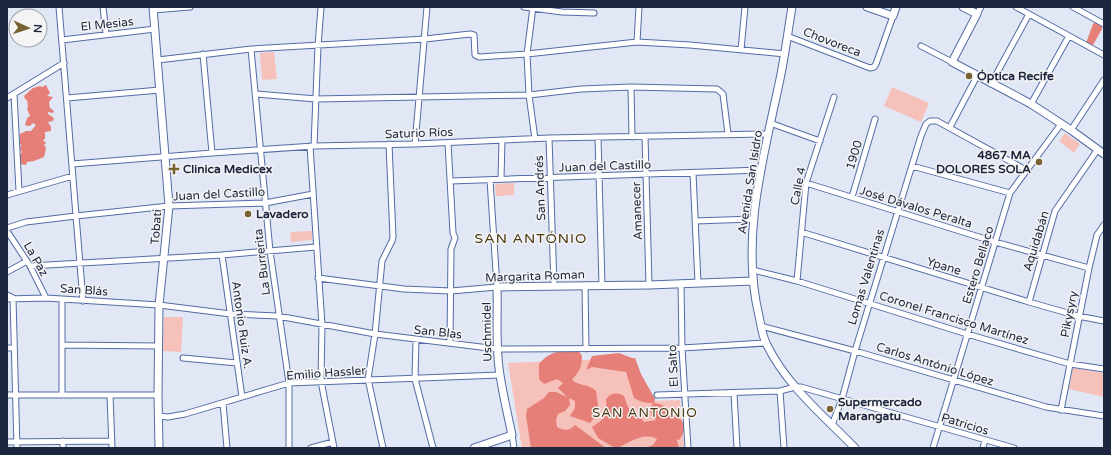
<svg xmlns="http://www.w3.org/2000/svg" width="1111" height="455" font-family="'Varela Round',sans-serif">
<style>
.green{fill:#f7c1bb}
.forest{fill:#e67f77}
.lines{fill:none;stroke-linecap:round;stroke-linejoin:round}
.street-casing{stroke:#536ca4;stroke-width:7}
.secondary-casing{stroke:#536ca4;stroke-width:9}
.street{stroke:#fff;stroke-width:5}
.secondary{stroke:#fff;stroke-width:7}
.poi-dot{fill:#786232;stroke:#f4f4f4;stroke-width:1.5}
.labels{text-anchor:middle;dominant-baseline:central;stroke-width:3;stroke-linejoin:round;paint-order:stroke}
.street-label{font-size:12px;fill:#1c263e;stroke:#f4f4f4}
.poi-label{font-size:12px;font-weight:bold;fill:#1c263e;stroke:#f4f4f4;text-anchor:start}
.neighbourhood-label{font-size:13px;letter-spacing:1px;fill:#48370f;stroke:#f4f4f4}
.quarter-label{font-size:14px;letter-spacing:1px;fill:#48370f;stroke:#f4f4f4}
</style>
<rect width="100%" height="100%" fill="#e1e7f4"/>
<path class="green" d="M274,52L277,79L262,80L260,53Z
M892,87L929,103L921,122L884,106Z
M1065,133L1080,144L1074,153L1059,141Z
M514,183V195L496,196L495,184Z
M312,231V240L291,242L290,232Z
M164,317H183L181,352L163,351Z
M632,358L652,401L680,400L684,448H522L508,363Z
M1073,368L1104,373V397L1069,389Z"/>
<path class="forest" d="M1096,22L1102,25V29L1093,45L1086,43L1093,24Z
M46,85L50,93L47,96L53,97L49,102L50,108L54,111L53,113L48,112V114L54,118L53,121L48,122L51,127V131L45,132V139L43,140L46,143L44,145L46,148L44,157L34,161L27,162L26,165L20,164V162L19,160V156L22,152L20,149L21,145L20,143V134L26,131H31L36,125L33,123L30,126H27L25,125L27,118L30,116L27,109L28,106L27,100L25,99L24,96L33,88L40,86L42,87Z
M578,350L582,356C582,367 579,372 572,380C581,387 587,383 596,391L599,412L590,423L570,416L575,408V401L569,398L570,405L565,411L558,414L556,420L557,427C565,431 569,431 575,425L606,448H531L526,416L527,409L544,398L549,392H556L567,397L558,388L563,383L557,379L544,384L539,379V364C551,350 561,351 578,350Z
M619,353L632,358H635L641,374L655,399L654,403L660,404L667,408L668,416C684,415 689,428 679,440L674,439L677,440L679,448H645L653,445L657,439C644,432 630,442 618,448H615L598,438L592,427C607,417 607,417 606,399C612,393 616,392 624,396C626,401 628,410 633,414C639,418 639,415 644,422L656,420L651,415L650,408L653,403C645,403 641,402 634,398L626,372L592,367L586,370L592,356Z"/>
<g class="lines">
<defs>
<path id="street" d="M59,7L83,301
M103,7L106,34
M524,7L562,12L594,13
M533,7L527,54L529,95L535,139
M1016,7L1104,55
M1073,7L1104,24
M153,10L190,7
M977,14L981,7
M787,36L870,68L874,67L876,64L893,16
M62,40L155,29
M637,42L639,7
M921,46L952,62
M251,49L270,251L289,383V448
M741,50L745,7
M203,54L212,153
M158,60L251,49L425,39L470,34L474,35L475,55L479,57L527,54L637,42L690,45L785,54
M991,84L1029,14
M631,87L632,137
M14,94L19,191
M256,94L316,99L529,95L581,89L631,87L717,89L723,94L728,134
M7,98L64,63
M67,98L160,90
M1031,104L1069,36
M770,123L820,141
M950,127L977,76
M1071,130L1104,80
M645,136L649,285
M598,137L602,285
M549,138L554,285
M448,143L453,233L455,238L451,249L450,343
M415,144L427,7
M310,146L322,325L321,381L334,448
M314,146L318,46L321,7
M72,164L212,153L314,146L415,144L549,138L768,134
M912,166L1010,193
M693,173L698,283
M501,179L502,140
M450,181L761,170
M806,183L995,242L1089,268
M7,195L73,176
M852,197L875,119
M695,221L753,219
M7,228L26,222L76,216L169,206L265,203L313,194
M7,231L30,266L46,298
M801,232L1029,302L1078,316L1104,321
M222,255L242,397
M30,266L222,255L316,247
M753,270L797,281L967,334L1070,364L1104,369
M7,272L27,261
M318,278L404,289L451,291L497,287L490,180
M797,281L806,183L834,97
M681,283L682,348L688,448
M585,285L586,349
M7,295L13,298L17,448
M7,299L46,298L159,305L231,314L278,316L375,334L497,349L682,348L766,343
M62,299V395
M1029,302L1055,211L1098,149
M761,326L855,351L1046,407L1104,416
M416,340L415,379L433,448
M62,345L158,346
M7,348H14
M183,358L237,363
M780,391L784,448
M734,393L737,448
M7,395H158
M110,395L112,448
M657,395L780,391L795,387H801L1014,448
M223,403L227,448
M1061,410L1089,268L1097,235L1104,225
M158,416L168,417L185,414L289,383L500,375
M832,425L842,399L855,351L921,136L926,124L930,121H937L1026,170
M512,435L514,448
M63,441V448
M7,442L111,441
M311,448L333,442
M383,448L368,379L375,334L382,261L392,241L393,237L389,144
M933,448L1010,193L1061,124
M983,448L985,440"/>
<path id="secondary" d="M153,7L169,206L159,305L158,395L159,448
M792,7C788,31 785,55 780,79C764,156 740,237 759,316C761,325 762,336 767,345C787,386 824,416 855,448
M867,7L893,16L896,7
M963,7L977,14L952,62L1031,104L1071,130L1104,154
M474,448L512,435C508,416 503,395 500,375C495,346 498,316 497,287L649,285L753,281"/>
</defs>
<use href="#street" class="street-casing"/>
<use href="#secondary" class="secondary-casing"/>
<use href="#street" class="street"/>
<use href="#secondary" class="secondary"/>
</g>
<g class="poi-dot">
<circle cx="969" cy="76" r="4"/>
<circle cx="1039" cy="162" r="4"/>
<path d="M172 163h4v4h4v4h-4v4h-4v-4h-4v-4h4z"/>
<circle cx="248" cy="214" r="4"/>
<circle cx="830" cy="409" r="4"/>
</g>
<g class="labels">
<g class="street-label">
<text transform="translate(107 24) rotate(-6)">El Mesias</text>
<text transform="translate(832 42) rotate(21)">Chovoreca</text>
<text transform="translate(419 133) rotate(-2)">Saturio Ríos</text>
<text transform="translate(854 155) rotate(-73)">1900</text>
<text transform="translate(605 166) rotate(-2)">Juan del Castillo</text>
<text transform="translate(750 182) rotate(-81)">Avenida San Isidro</text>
<text transform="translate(798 186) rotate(-79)">Calle 4</text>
<text transform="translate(540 188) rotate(-92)">San Andrés</text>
<text transform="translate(219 194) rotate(-3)">Juan del Castillo</text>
<text transform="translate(916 207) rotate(17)">José Dávalos Peralta</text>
<text transform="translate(637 211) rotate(-92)">Amanecer</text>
<text transform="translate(156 227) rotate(-86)">Tobati</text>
<text transform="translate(1036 241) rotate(-73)">Aquidabán</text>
<text transform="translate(36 259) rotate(60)">La Paz</text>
<text transform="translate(262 262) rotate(-97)">La Burrerita</text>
<text transform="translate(978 265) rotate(-73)">Estero Bellaco</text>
<text transform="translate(944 266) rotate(17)">Ypane</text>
<text transform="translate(535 276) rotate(-2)">Margarita Roman</text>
<text transform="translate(866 277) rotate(-73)">Lomas Valentinas</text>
<text transform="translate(84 290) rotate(4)">San Blás</text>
<text transform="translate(1069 314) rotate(-79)">Pikysyry</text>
<text transform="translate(954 318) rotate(17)">Coronel Francisco Martínez</text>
<text transform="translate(242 325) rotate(82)">Antonio Ruiz A.</text>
<text transform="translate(438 332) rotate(6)">San Blas</text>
<text transform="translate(487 332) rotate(-91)">Uschmidel</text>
<text transform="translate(935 364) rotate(17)">Carlos António López</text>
<text transform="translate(673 366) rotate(-93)">El Salto</text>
<text transform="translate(326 373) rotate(-4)">Emilio Hassler</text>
<text transform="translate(965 424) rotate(17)">Patricios</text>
</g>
<g class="poi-label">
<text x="977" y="76">Óptica Recife</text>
<text x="1031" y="155" text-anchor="end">4867 MA<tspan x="1031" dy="14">DOLORES SOLA</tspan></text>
<text x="183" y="169">Clinica Medicex</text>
<text x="256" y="214">Lavadero</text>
<text x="838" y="402">Supermercado<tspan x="838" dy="14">Marangatu</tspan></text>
</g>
<g class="neighbourhood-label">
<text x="645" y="413">SAN ANTONIO</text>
</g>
<g class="quarter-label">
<text x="531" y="238">SAN ANTÓNIO</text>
</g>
</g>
<rect width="1111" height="455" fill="none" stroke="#1c263e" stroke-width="16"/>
<g transform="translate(28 28) rotate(93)"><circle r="19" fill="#f4f4f4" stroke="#9ea2ab"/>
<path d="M0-3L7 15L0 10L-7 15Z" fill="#786232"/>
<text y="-6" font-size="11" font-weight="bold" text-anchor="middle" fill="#1c263e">N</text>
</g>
</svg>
